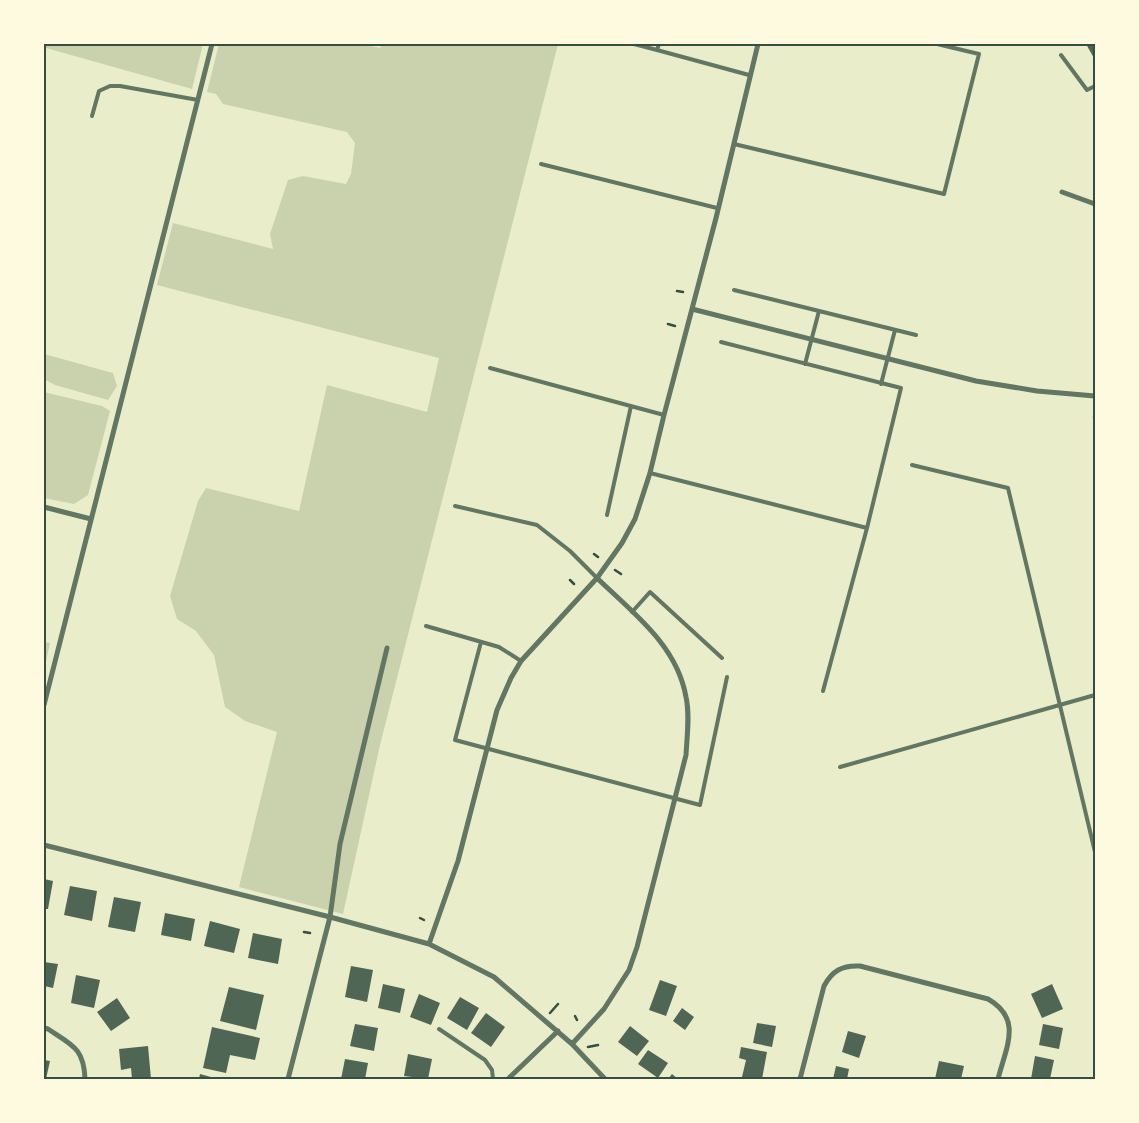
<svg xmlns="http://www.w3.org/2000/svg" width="1139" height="1123" font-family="Commissioner,sans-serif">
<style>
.green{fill:#cad2ad}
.building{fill:#4f6655}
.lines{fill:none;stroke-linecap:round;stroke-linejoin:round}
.path{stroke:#344e41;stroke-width:2.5}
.service{stroke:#617663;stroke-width:4}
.minor{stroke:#617663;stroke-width:5}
.neatline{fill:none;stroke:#344e41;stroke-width:2}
</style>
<rect width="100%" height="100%" fill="#e9edc9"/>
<path class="green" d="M44,44H203L192,89L46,48L44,57Z
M219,44H362L380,48L382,44H558L380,745L343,914L239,887L277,732L245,721L225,707L214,655L196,631L177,619L170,596L198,501L206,488L299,511L327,385L427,412L439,358L157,285L173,223L273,249L270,234L288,180L303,176L346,184L351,174L355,143L347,132L223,104L216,94L207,92Z
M44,354L113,373L117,386L108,400L55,385L44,379Z
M44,392L102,406L110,411L88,495L74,504L44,498Z
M44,642L50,643L44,671Z"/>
<path class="building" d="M1086,44H1095V60Z
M44,879L53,881L48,909H44Z
M70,886L97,891L92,921L64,915Z
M114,897L141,902L135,932L108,927Z
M165,913L195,919L191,941L161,935Z
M210,921L240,929L234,953L204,946Z
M253,933L282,939L278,964L248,958Z
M44,962L58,964L53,988L44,986Z
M351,966L373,970L367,1002L345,997Z
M76,975L100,980L94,1008L71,1003Z
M660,980L677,986L666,1016L649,1010Z
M383,984L405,989L400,1013L378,1008Z
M1052,984L1063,1009L1042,1018L1031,994Z
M229,987L264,995L256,1030L220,1021Z
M419,994L440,1003L431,1025L410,1017Z
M460,997L479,1008L467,1030L447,1018Z
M117,998L130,1018L111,1031L97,1012Z
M682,1008L694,1017L685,1030L673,1021Z
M486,1013L505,1027L491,1047L471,1033Z
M757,1023L776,1026L772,1047L753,1043Z
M355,1024L378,1028L374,1051L350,1046Z
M1043,1024L1063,1028L1059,1049L1039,1045Z
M630,1026L649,1041L637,1056L618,1042Z
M212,1027L260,1038L255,1060L230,1055L226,1073L203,1068Z
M848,1031L866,1036L859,1058L842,1052Z
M148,1046L151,1079H132L131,1068L121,1070L119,1049Z
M741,1047L767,1052L762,1079L742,1077L746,1060L739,1058Z
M648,1050L668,1063L658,1078L638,1064Z
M408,1054L432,1059L428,1079L404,1076Z
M1035,1056L1054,1060L1050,1079H1031Z
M345,1059L368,1063L365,1079H341Z
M44,1060L50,1061L46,1079H44Z
M939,1061L964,1066L961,1079H935Z
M836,1066L849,1069L847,1079H833Z
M200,1074L218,1079H199Z
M672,1074L678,1079H668Z"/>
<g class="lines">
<path class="path" d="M677,291L683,292
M668,324L675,326
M1094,417H1095
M594,554L598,557
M615,570L621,574
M570,580L574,584
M420,918L424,920
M304,932L310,933
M550,1013L558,1004
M575,1016L577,1020
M588,1047L598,1045"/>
<path class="service" d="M634,44L657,50
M659,44L657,50L749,75
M1061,55L1087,90L1095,86
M92,116L99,91L110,86H120L198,100
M734,144L944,194L979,54L937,44
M541,164L717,208
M734,290L916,335
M721,342L901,388L867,528L823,691
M805,364L819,311
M490,368L664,415
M881,384L895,330
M912,465L1008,488L1095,852
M650,473L867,528
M455,506L537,525L570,551L597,578
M607,515L631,406
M632,612L650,592L722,658
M426,626L499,647L521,661
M481,642L455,740L700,805L727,677
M840,767L1095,695
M439,1029L485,1060L492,1070L493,1079"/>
<path class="minor" d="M1062,192L1095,204
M692,309L976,381L1037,391L1095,396
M44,507L91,519
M44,705L212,44
M44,845L330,917L429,944L494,977L572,1044L605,1079
M429,944L458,861L497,710L511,678L521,661L597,578L622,543L635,519L650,473L664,415L716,218L758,44
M44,1028L48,1029C72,1045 84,1048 85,1079
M572,1044L604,1009L629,970L637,947L686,755C687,736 690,715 686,697C677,645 633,613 597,578
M288,1079L330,917L340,844L387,648
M508,1079L558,1031
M800,1079L824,986C832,971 842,965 860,966L988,999C1023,1019 1006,1047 998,1079"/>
</g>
<rect width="1139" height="1123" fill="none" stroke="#fefae0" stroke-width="90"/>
<rect x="45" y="45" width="1049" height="1033" class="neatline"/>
</svg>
